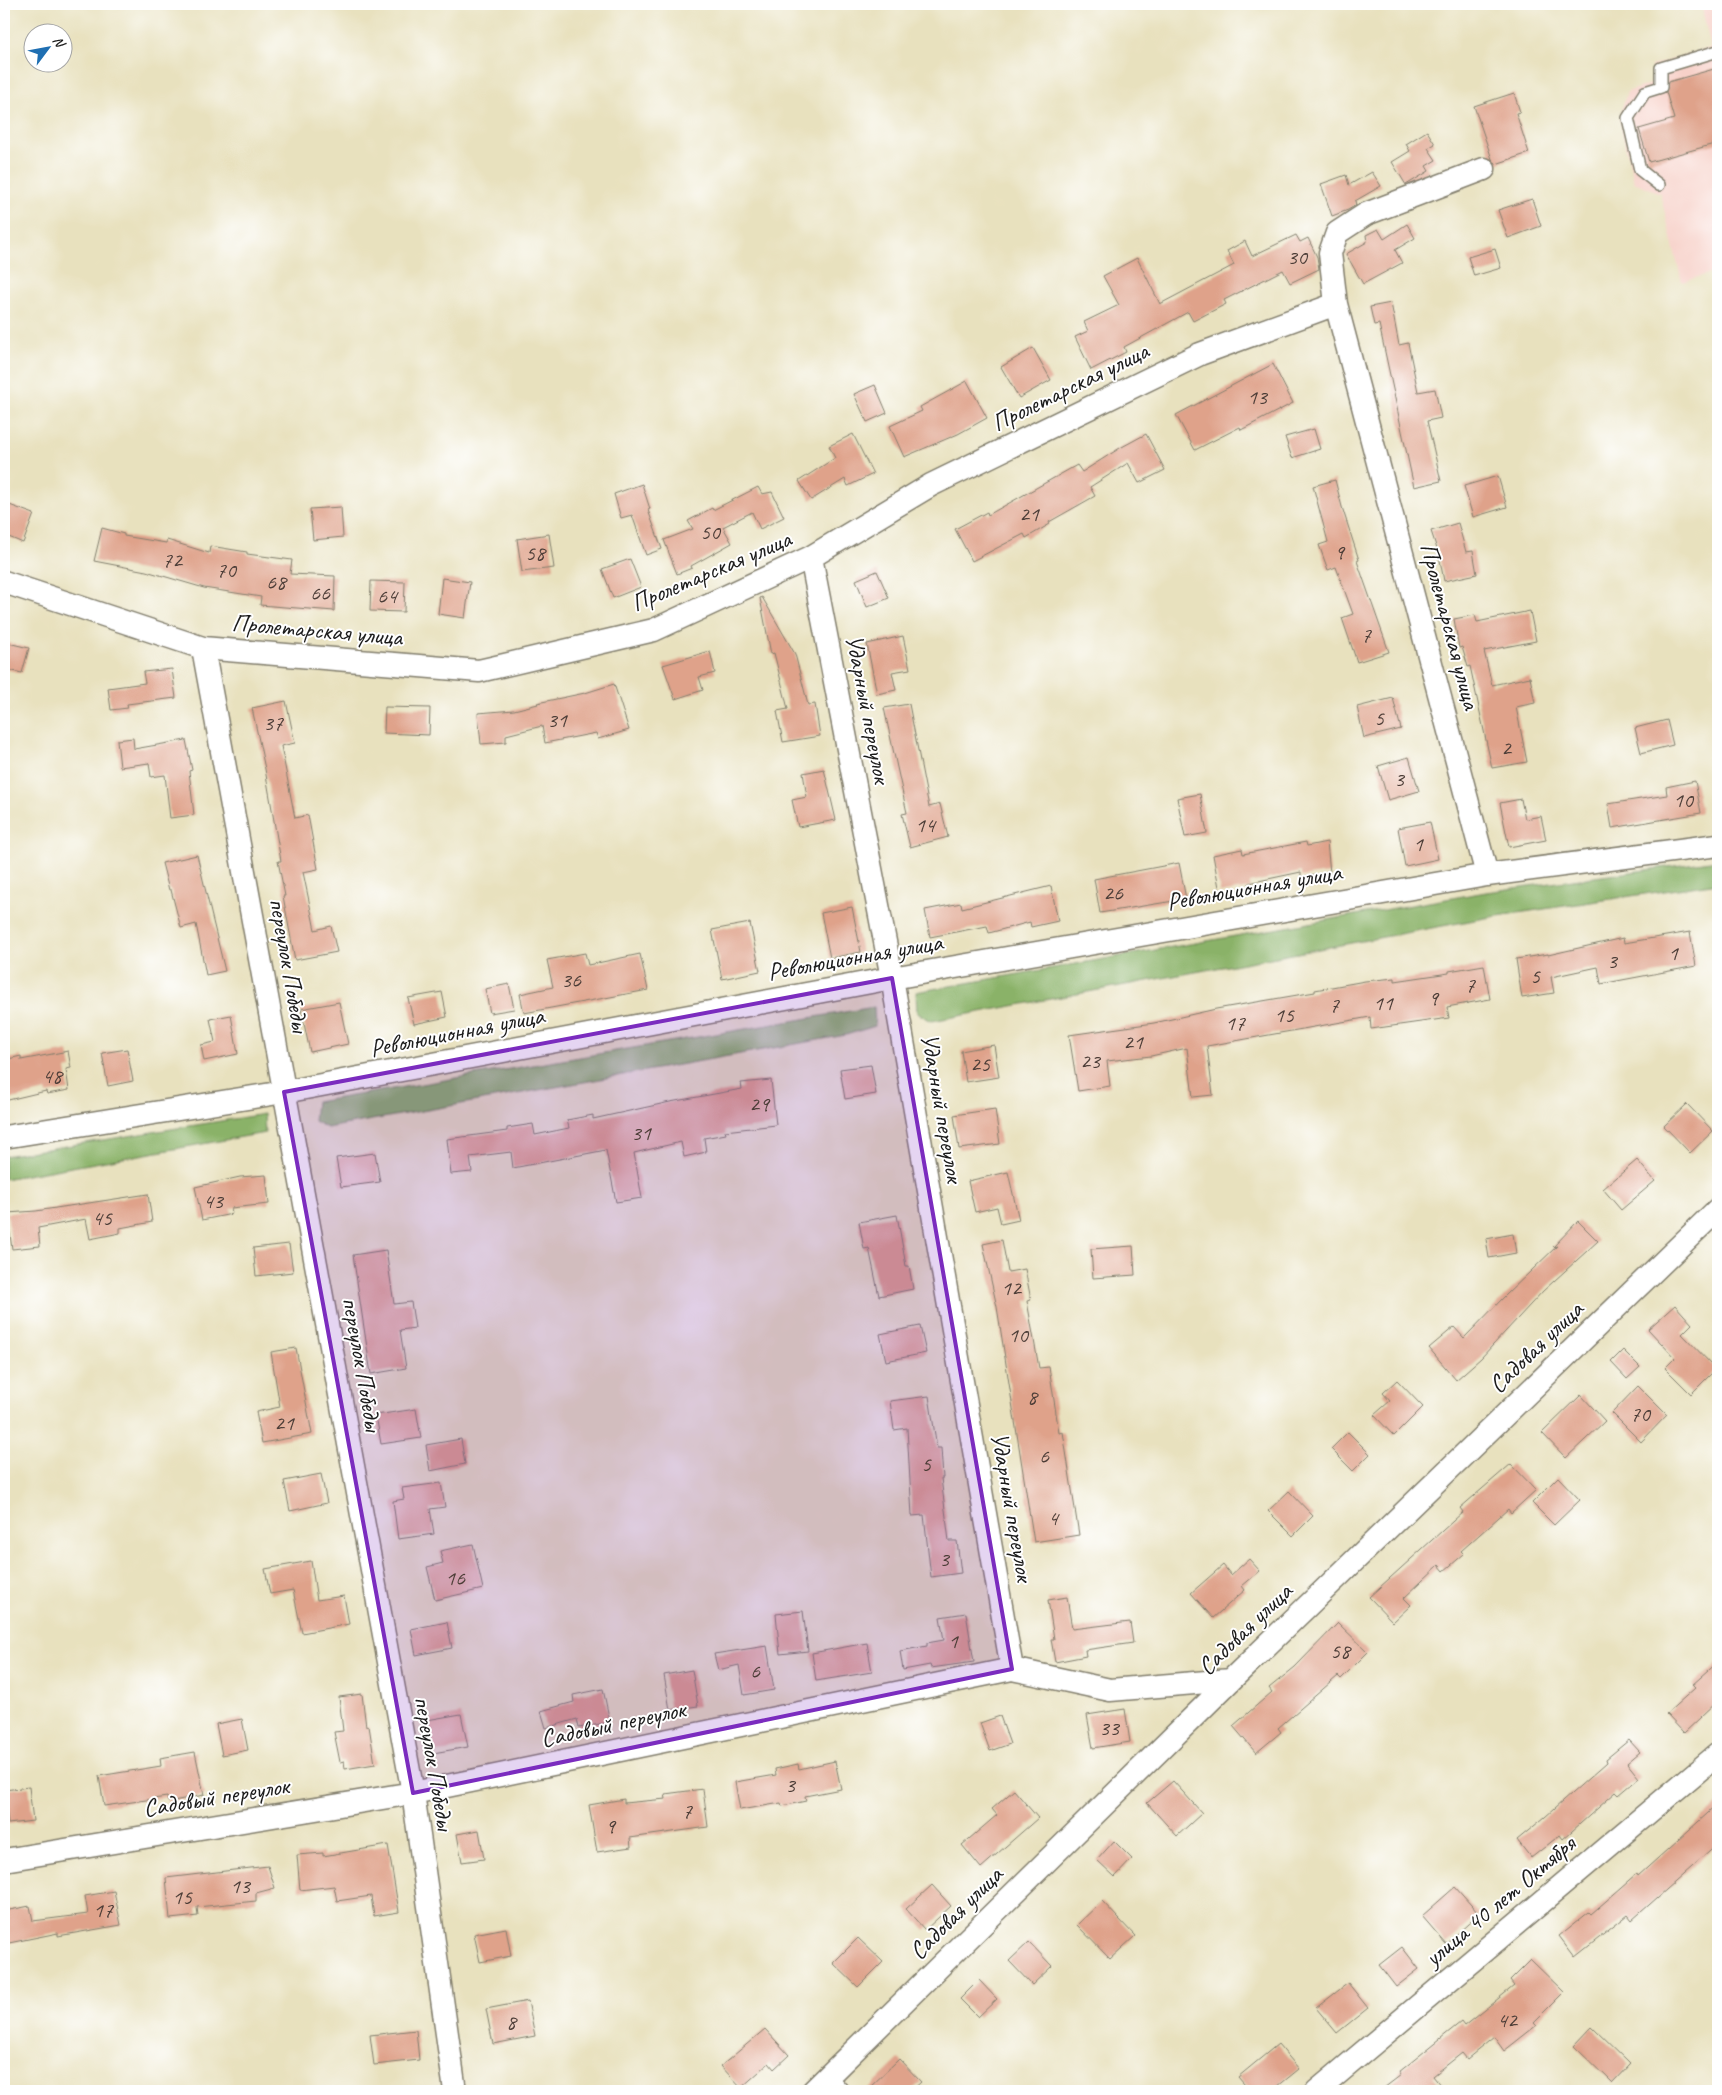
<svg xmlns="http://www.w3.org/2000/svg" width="1722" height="2095" font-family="Caveat,sans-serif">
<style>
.built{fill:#f7d1c9}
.forest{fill:#8ab268;stroke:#536742}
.building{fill:#dfa28a}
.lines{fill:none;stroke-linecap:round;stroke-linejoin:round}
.lane-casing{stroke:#827e6d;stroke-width:14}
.street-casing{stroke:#827e6d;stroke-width:25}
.lane{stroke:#fff;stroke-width:11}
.street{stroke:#fff;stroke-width:22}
.marked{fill:#7b2cbf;fill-opacity:0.2;stroke:#7b2cbf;stroke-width:4;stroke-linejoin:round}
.labels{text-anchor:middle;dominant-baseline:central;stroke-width:4;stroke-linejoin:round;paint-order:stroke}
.number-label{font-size:22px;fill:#4d3e38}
.street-label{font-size:25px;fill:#1c1c1c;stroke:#fff}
</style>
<rect width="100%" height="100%" fill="#fff"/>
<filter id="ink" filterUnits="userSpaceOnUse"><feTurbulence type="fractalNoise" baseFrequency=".02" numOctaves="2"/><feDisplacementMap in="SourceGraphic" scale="10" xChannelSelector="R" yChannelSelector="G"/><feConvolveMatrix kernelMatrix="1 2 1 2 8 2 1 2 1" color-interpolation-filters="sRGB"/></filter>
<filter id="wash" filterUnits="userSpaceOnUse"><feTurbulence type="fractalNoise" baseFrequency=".0096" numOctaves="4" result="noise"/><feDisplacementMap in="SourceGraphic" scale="20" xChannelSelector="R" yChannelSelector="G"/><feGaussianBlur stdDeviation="1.12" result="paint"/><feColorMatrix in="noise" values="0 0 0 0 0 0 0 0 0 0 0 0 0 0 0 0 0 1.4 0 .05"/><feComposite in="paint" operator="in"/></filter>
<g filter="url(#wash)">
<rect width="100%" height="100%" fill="#e8e1be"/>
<path class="built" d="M1701,4H1718V271L1682,282L1660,193L1634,182L1619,118L1627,92L1656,82L1651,66L1711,48Z"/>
<path class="forest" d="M1718,860V883L1491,917L932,1021L917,1013L916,992L1486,892Z
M874,1007L875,1026L846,1035L327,1128L314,1121L316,1102Z
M264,1114L265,1133L4,1179V1156Z"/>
<g id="blocks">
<path class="building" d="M1714,69L1718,83V143L1649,162L1639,129L1674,119L1666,92L1668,82Z
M1514,93L1520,112L1516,113L1529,153L1496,164L1492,159L1474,106Z
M1427,131L1435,144L1428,148L1436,160L1426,166L1429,171L1406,185L1392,162L1410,151L1406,144Z
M1372,172L1381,186L1355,201L1356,205L1348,210L1332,216L1321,184L1346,175L1349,185Z
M1532,199L1541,226L1508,238L1498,210Z
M1407,224L1415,238L1395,250L1402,263L1363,284L1346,254L1367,242L1366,235L1378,229L1384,239Z
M1296,235L1300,242L1308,238L1317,257L1319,269L1290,283L1283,270L1224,300L1226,304L1193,321L1188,312L1124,347L1126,352L1091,370L1075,337L1088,331L1084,322L1119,305L1103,276L1137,258L1160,304L1234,265L1227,251L1245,241L1252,256Z
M1495,249L1501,268L1474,276L1468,257Z
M1391,303L1399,345L1408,343L1418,392L1435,389L1441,418L1427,421L1441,481L1414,487L1379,324L1374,325L1370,307Z
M1033,348L1051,380L1019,398L1001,367Z
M1273,364L1293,403L1241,430L1240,427L1195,450L1176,415Z
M967,381L987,418L958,434L904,457L890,426L922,411L920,407Z
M875,385L887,413L867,422L854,394Z
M1314,429L1320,449L1292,458L1285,437Z
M853,434L873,474L848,486L845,479L811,500L799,481L835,458L829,446Z
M1146,434L1165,470L1139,483L1128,463L1090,487L1095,496L1049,522L1050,524L1026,538L1024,534L972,561L955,529L987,512L988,515L1077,465L1082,472L1120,448Z
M1498,476L1507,507L1473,517L1464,486Z
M1335,480L1342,507L1359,560L1357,561L1389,652L1357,662L1342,618L1353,614L1336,567L1328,570L1319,545L1328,542L1313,486Z
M642,484L650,509L648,510L662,549L646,555L632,515L621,518L614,494Z
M758,487L762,494L772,492L784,517L760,529L752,512L723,527L732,543L691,566L692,568L677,574L664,540L693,529L688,521L712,508L713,510Z
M4,503L34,514L23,543L4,535Z
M341,507L343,537L313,540L310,509Z
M1458,523L1466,552L1473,551L1477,574L1444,581L1439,555L1431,531Z
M102,528L124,534V536L166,543L167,540L209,553L210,546L247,552V554L292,560L290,574L335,576L334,611L260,605L261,597L204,588L146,571L94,561Z
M549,534L554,568L522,572L517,539Z
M630,559L641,587L613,598L602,569Z
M877,571L889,598L867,607L856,580Z
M442,578L470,582L465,618L438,614Z
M371,581L405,582L404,612L370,611Z
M762,597L795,654L808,705L815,704L820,736L783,742L777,711L788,709L774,653L771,654L760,598Z
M1530,611L1536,641L1484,651L1492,685L1530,677L1535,703L1516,707L1527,762L1492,768L1470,666L1468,667L1462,647L1459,648L1454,619L1475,615L1477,622Z
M903,636L910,669L892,672L896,690L877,694L867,644Z
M4,642L29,648L22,673L4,669Z
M710,651L715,673L699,677L703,690L675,699L663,665Z
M172,669L176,698L127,704L128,708L111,710L108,688L145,683L143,672Z
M614,684L629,730L598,739L596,733L545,743L542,726L506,735V742L481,744L478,713L514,710L538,704L537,703L585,693Z
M1393,698L1401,729L1364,738L1357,707Z
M286,701L295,743L281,746L295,818L308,815L318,869L303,872L315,930L331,926L337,952L295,960L283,896H285L278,861H281L265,769L252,708Z
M909,704L929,807L940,804L948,837L910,847L902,814L907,813L884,708Z
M385,707L430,708L429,735L384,733Z
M1667,720L1673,745L1641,753L1635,728Z
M133,738L134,749L186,740L192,770L189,771L194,815L170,818L165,775L151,777L149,763L120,767L117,740Z
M1409,757L1419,791L1388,800L1378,766Z
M824,769L836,820L798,827L792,800L807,797L803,773Z
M1695,781L1701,813L1612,828L1608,804L1667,795L1666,787Z
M1200,794L1207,833L1185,837L1177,798Z
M1521,799L1525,819L1541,816L1546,840L1509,847L1500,803Z
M1430,822L1438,859L1405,866L1398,828Z
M1306,842L1307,846L1327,842L1330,873L1301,877V872L1249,883L1250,888L1220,893L1213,855L1242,849L1243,854Z
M197,855L225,971L206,975L196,924L181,928L171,890H169L162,863Z
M1179,863L1186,899L1100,913L1094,879Z
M1051,886L1058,921L1031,927L1030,922L989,933L987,926L930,937L925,910L961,903L962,908Z
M852,907L861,952L830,958L821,913Z
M750,923L760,971L722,979L712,930Z
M1690,932L1696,966L1601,984L1598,967L1551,977L1554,993L1522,998L1516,959L1548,954V955L1623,938L1624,943Z
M585,953L588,965L640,954L648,990L524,1013L520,994L553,987L547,960Z
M1484,965L1490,999L1447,1007L1449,1018L1371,1029L1370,1017L1207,1046L1213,1095L1193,1097L1187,1048L1151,1056L1107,1061L1110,1086L1078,1091L1069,1035L1154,1023L1216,1009L1315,992V990L1365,981L1395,978V981L1449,973V971Z
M509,984L514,1009L490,1013L485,989Z
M442,992L447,1017L414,1024L408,998Z
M339,1002L348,1044L310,1052L301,1009Z
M231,1015L238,1054L204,1061L201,1045L215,1042L210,1019Z
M994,1045L999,1077L966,1082L961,1051Z
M127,1049L133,1081L108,1086L102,1053Z
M68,1051L71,1068L66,1069L69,1090L47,1094L46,1091L4,1101V1060L21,1056V1060Z
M871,1065L876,1094L845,1099L840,1069Z
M771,1080L776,1125L725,1131L726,1134L704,1138L706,1152L684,1157L681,1142L634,1153L642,1198L616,1202L606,1150L513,1168L511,1152L470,1157L472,1172L451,1174L447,1139L507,1131V1128L533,1124L535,1135L569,1128L567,1120L593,1115V1119L670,1102L742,1089L741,1083Z
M1687,1104L1713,1131L1690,1153L1664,1126Z
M995,1109L1000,1144L959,1149L954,1115Z
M375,1153L380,1182L341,1187L336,1158Z
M1637,1160L1655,1181L1621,1210L1603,1189Z
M1008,1172L1019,1220L1001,1224L997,1207L975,1212L968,1181Z
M266,1175L269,1204L231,1208L232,1214L202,1220L195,1187L240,1177Z
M148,1194L152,1222L120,1228V1233L90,1239L86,1219L38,1228L40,1246L12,1249L7,1213L36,1211Z
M897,1215L906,1266H909L913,1289L879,1296L869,1248L864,1249L859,1222Z
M1578,1221L1598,1241L1543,1291L1481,1358L1456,1380L1429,1348L1454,1327L1464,1338L1506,1295L1557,1246L1553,1247Z
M1513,1234L1516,1253L1489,1258L1486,1239Z
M1002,1240L1008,1272L1025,1269L1031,1300L1027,1301L1039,1368L1049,1367L1059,1433L1063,1432L1079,1535L1034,1542L997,1307L983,1244Z
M289,1244L293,1272L256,1276L253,1248Z
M1133,1246L1135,1275L1093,1278L1091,1249Z
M386,1250L394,1304L411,1302L415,1328L400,1330L406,1368L371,1374L353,1255Z
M1675,1305L1692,1324L1682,1334L1716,1369L1691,1394L1665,1368L1675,1358L1648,1329Z
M920,1326L926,1353L886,1361L880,1334Z
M296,1348L312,1434L262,1443L256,1412L280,1407L271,1352Z
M1623,1350L1640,1367L1627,1379L1611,1362Z
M1397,1380L1423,1407L1394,1436L1374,1415L1390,1401L1383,1393Z
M1638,1386L1667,1415L1641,1442L1612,1413Z
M1581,1395L1605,1421L1566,1458L1542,1433Z
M929,1396L937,1448H941L943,1478H941L949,1541H957L961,1573L931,1577L924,1515L912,1516L907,1428L894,1430L890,1401Z
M416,1409L421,1438L381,1444L376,1415Z
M1348,1432L1370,1454L1353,1471L1331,1449Z
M461,1439L465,1464L430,1471L426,1445Z
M1511,1464L1536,1490L1511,1513L1508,1509L1461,1551L1464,1554L1444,1571L1439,1565L1404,1598L1411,1605L1393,1622L1369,1597L1463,1512L1460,1508Z
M321,1474L327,1503L290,1511L284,1481Z
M1558,1477L1580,1500L1554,1525L1532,1503Z
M441,1483L445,1507L430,1509L434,1534L398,1539L393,1501L404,1499L402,1488Z
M1289,1491L1313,1516L1293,1536L1268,1511Z
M473,1544L483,1589L435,1600L427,1567L443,1563L440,1551Z
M1249,1559L1260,1571L1242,1586L1245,1590L1213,1618L1191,1593L1223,1565L1231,1575Z
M311,1561L317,1600L344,1596L349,1624L302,1633L293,1590L270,1594L265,1569Z
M1067,1597L1072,1629L1130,1622L1133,1643L1085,1650L1086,1656L1055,1662L1051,1639H1054L1048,1600Z
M803,1611L808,1651L780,1654L776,1614Z
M966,1613L974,1662L931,1668L930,1665L903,1670L900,1651L927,1646V1643L944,1640L940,1617Z
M447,1622L452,1648L416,1655L411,1629Z
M1338,1623L1368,1652L1341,1679L1338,1676L1278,1728L1281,1732L1256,1753L1233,1726L1272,1692L1269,1688L1295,1667Z
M867,1643L872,1672L816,1681L812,1653Z
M767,1646L774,1690L744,1695L739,1665L718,1670L714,1654Z
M1718,1662V1701L1684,1733L1666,1714L1695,1688L1692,1685Z
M692,1670L698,1706L670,1710L664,1675Z
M603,1689L610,1722L579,1728L577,1719L546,1728L541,1711L574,1702L573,1695Z
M362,1694L366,1727L369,1726L375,1764L345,1769L344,1761L340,1762L334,1732L343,1731L339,1697Z
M1125,1709L1130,1742L1093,1748L1087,1715Z
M461,1714L468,1747L433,1753L427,1720Z
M1000,1716L1010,1744L990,1751L980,1723Z
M242,1719L248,1750L222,1755L216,1724Z
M1629,1740L1640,1752L1627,1763L1639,1778L1619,1795L1616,1792L1563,1839L1560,1835L1531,1858L1517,1840L1545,1817L1607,1762L1606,1759Z
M195,1752L204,1795L168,1802L167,1797L104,1806L99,1776L161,1766L160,1758Z
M835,1761L841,1789L805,1796L806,1801L782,1806L781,1803L740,1810L735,1782L776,1775L775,1769L798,1764L799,1769Z
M1173,1781L1202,1813L1177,1836L1147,1803Z
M29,1787L33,1821L8,1824L4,1790Z
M703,1789L708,1827L630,1838L631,1847L597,1852L589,1805L624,1799V1803L666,1799L665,1794Z
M1014,1790L1038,1818L981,1868L962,1845L997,1815L992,1809Z
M1718,1804V1844L1632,1920L1628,1915L1575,1957L1559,1936L1589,1912L1591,1914L1637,1874L1638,1876Z
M479,1830L484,1859L462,1862L457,1834Z
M1114,1841L1132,1859L1115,1877L1097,1860Z
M388,1845L399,1912L374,1916L371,1896L337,1901L334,1886L300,1890L297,1855L323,1853V1856Z
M268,1866L275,1888L256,1893V1901L197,1907L198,1916L170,1919L166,1878Z
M932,1885L951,1906L925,1930L906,1909Z
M1455,1887L1479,1914L1446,1944L1422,1916Z
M114,1891L121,1925L58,1936V1933L4,1944V1911L30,1906L33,1921L88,1914L85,1896Z
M1102,1901L1135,1936L1110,1959L1077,1925Z
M506,1928L511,1956L480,1962L474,1934Z
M858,1938L883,1962L858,1987L833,1963Z
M1029,1942L1052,1966L1032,1985L1009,1961Z
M1402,1947L1419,1969L1396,1987L1379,1965Z
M1531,1960L1564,1992L1534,2022L1537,2025L1504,2051L1494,2037L1467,2059L1462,2053L1433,2076L1445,2091H1380L1401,2075L1399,2072L1461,2022L1464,2026L1514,1986L1510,1981Z
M979,1980L997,1999L978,2017L960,1999Z
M1348,1983L1368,2008L1337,2033L1316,2008Z
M528,2001L535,2036L493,2044L486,2009Z
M1592,2027L1630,2064L1612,2083L1574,2046Z
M765,2029L789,2055L774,2069L769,2063L741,2088L721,2066Z
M416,2030L419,2060L374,2065L370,2035Z
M1278,2044L1299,2069L1272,2091H1250L1238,2077Z
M899,2059L921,2082L911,2091H866Z"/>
</g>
</g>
<g filter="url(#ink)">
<use href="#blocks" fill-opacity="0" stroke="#827e6d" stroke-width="1"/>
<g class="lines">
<defs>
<path id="lane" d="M1659,185L1640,170L1628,118L1645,92L1661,87V68L1718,51
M830,2075L844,2091"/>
<path id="street" d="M1336,304L1330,253L1337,233L1366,214L1484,169
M811,557L892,978L1012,1669
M4,582L203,648L479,671L654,630L811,557L931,485L1200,354L1336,304L1487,875
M203,648L413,1793L455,2091
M4,1137L284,1092L892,978L1487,875L1718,845
M4,1860L413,1793L1012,1669L1110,1690L1231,1680
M813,2091L1231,1680L1718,1209
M1317,2091L1718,1754"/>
</defs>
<use href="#lane" class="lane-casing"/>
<use href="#street" class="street-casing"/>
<use href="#lane" class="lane"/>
<use href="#street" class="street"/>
</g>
</g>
<path class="marked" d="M892,978L1012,1669L413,1793L284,1092Z"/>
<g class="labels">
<g class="number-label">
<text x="1297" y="257">30</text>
<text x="1257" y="397">13</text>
<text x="1029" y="514">21</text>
<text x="710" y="532">50</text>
<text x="1339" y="552">9</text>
<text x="535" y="553">58</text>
<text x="172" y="560">72</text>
<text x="226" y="570">70</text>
<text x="276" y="582">68</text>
<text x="320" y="593">66</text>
<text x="387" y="596">64</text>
<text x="1366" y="635">7</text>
<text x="1379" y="718">5</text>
<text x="557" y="720">31</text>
<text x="273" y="723">37</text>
<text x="1506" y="748">2</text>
<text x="1399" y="779">3</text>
<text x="1683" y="800">10</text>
<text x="925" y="825">14</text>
<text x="1418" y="844">1</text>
<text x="1113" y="893">26</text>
<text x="1673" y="953">1</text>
<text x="1612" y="961">3</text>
<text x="1535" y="976">5</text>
<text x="571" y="980">36</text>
<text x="1470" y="985">7</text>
<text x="1433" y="998">9</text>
<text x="1383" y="1003">11</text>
<text x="1334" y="1005">7</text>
<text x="1284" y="1015">15</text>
<text x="1235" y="1023">17</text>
<text x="1133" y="1042">21</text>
<text x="1090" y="1061">23</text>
<text x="980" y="1064">25</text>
<text x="52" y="1076">48</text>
<text x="759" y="1104">29</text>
<text x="641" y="1133">31</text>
<text x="213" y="1201">43</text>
<text x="102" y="1218">45</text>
<text x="1011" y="1288">12</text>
<text x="1018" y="1335">10</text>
<text x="1032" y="1397">8</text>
<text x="1640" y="1414">70</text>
<text x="284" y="1423">21</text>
<text x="1044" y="1456">6</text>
<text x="926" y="1464">5</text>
<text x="1053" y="1518">4</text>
<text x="944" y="1559">3</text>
<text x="455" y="1578">16</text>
<text x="953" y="1641">1</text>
<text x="1340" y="1651">58</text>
<text x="755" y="1671">6</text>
<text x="1109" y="1728">33</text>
<text x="790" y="1785">3</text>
<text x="687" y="1811">7</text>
<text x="610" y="1826">9</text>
<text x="240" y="1886">13</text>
<text x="182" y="1897">15</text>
<text x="103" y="1910">17</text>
<text x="1507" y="2020">42</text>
<text x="511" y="2022">8</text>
</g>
<g class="street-label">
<text transform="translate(1070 387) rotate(-26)">Пролетарская улица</text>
<text transform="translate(711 571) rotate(-23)">Пролетарская улица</text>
<text transform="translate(1450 626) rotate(75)">Пролетарская улица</text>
<text transform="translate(317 630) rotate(5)">Пролетарская улица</text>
<text transform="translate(868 709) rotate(79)">Ударный переулок</text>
<text transform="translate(1254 887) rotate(-10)">Революционная улица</text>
<text transform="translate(855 957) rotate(-10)">Революционная улица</text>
<text transform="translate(289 965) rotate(80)">переулок Победы</text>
<text transform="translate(457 1032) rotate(-11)">Революционная улица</text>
<text transform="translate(942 1108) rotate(80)">Ударный переулок</text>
<text transform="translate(1536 1347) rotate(-44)">Садовая улица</text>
<text transform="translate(362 1364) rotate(80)">переулок Победы</text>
<text transform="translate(1012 1507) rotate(80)">Ударный переулок</text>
<text transform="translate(1245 1629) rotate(-44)">Садовая улица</text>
<text transform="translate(613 1724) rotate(-12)">Садовый переулок</text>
<text transform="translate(434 1763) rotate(80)">переулок Победы</text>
<text transform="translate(216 1797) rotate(-9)">Садовый переулок</text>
<text transform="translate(1500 1901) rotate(-40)">улица 40 лет Октября</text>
<text transform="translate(956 1913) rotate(-45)">Садовая улица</text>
</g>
</g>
<rect width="1722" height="2095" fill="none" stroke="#fff" stroke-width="20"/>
<g transform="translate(48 48) rotate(58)"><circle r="24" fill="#ffffff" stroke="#a4a4a4"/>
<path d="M0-4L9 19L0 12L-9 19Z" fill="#1f6fb2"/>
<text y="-8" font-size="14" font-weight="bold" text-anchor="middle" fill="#1c1c1c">N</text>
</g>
</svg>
